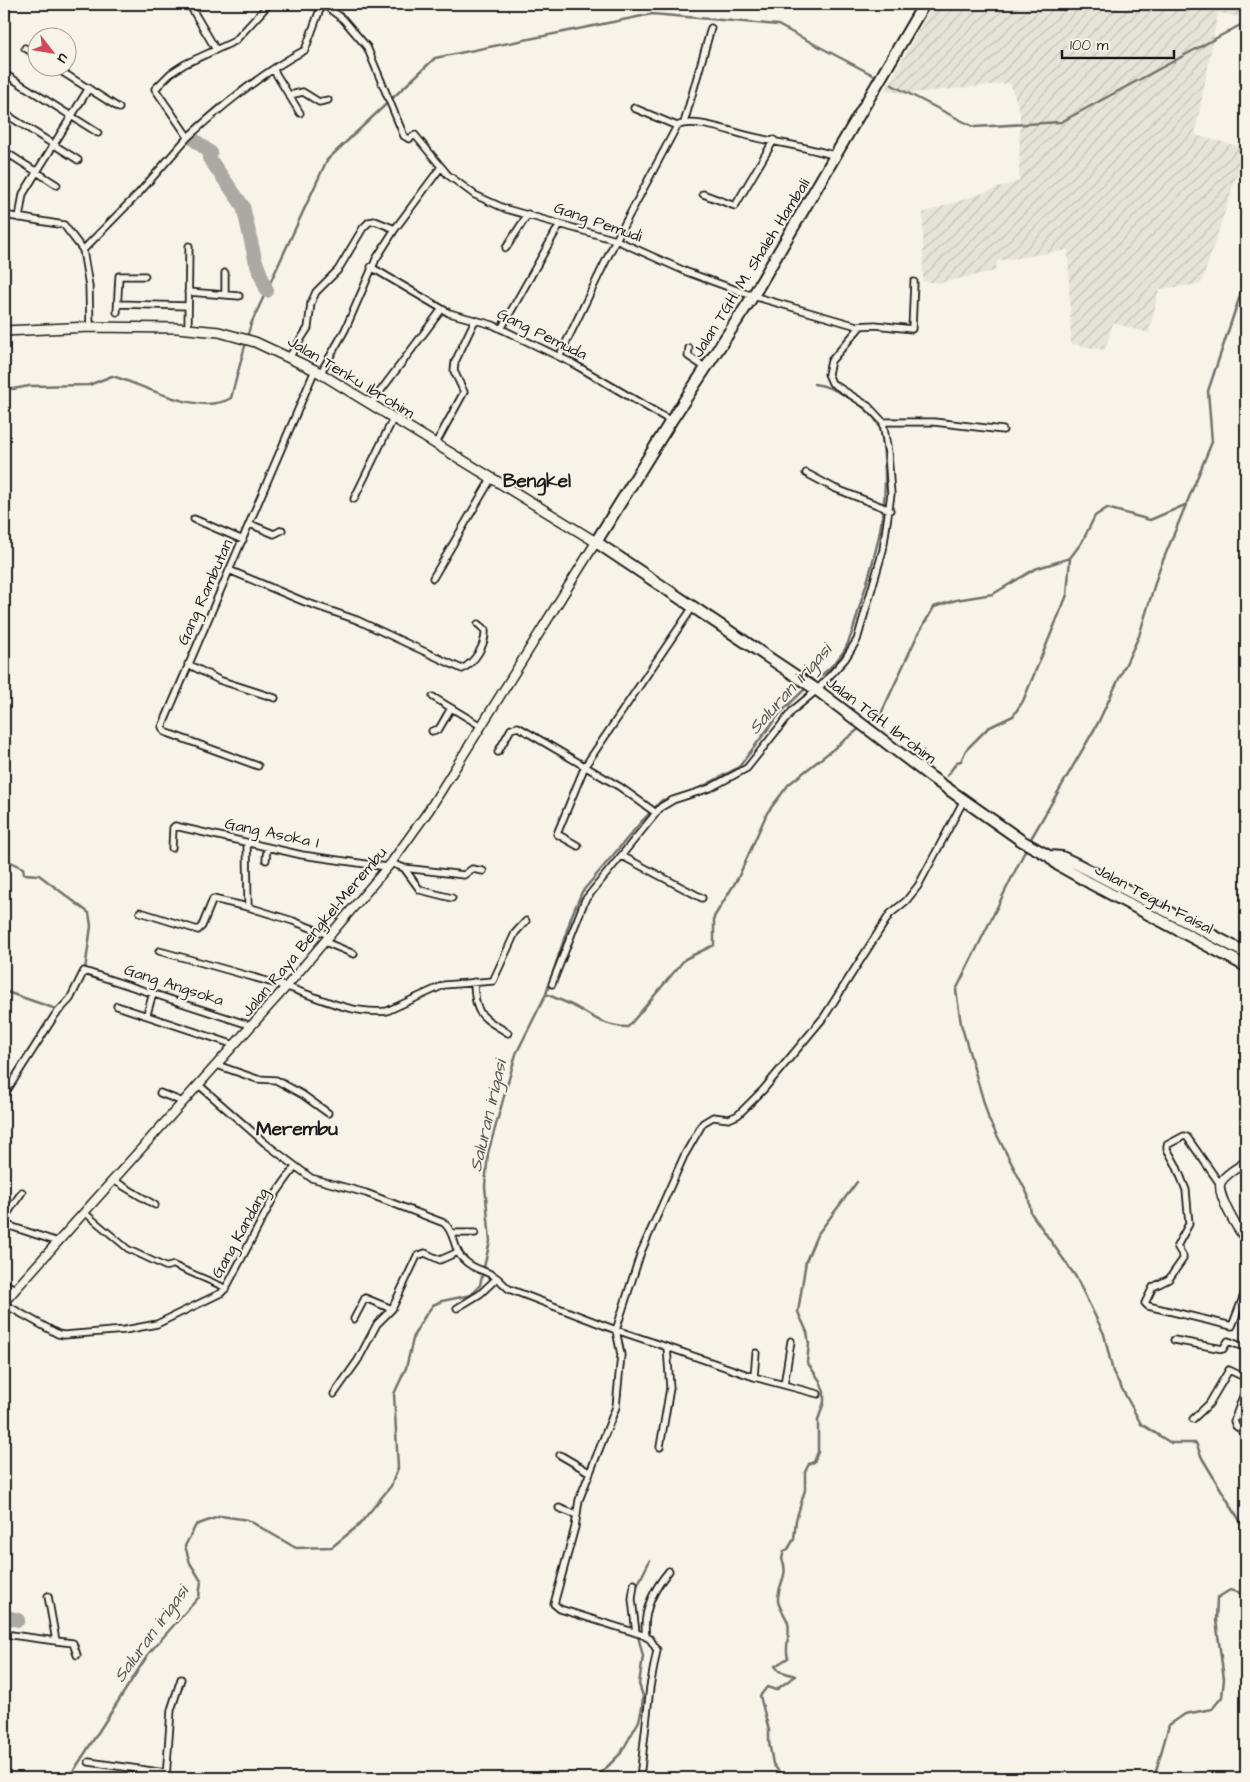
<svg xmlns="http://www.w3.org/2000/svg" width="1250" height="1782" font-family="'Architects Daughter',sans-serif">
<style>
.industrial{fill:url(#industrial-furrows)}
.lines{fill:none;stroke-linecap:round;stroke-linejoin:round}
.stream{stroke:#72716c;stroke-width:2.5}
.river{stroke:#aca9a2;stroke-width:14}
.pedestrian-casing{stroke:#1c1c1c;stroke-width:8}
.minor-casing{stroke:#1c1c1c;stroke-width:9}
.tertiary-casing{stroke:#1c1c1c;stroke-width:11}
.primary-casing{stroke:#1c1c1c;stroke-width:12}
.trunk-casing{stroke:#1c1c1c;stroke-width:14}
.pedestrian{stroke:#f7f3e8;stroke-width:4.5}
.minor{stroke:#f7f3e8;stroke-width:5.5}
.tertiary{stroke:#f7f3e8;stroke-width:8}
.primary{stroke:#f7f3e8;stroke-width:9}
.trunk{stroke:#f7f3e8;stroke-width:10}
.labels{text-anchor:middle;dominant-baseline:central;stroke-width:4;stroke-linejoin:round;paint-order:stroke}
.street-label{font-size:16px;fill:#1c1c1c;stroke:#f7f3e8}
.water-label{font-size:18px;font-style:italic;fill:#565452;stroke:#f7f3e8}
.quarter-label{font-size:19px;font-weight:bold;fill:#1c1c1c;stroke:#f7f3e8}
</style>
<defs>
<pattern id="industrial-furrows" width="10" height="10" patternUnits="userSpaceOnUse" patternTransform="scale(1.25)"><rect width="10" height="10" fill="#e6e3d9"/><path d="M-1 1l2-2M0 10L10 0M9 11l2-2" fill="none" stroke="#c5c2ba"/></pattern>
</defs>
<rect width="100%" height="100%" fill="#f7f3e8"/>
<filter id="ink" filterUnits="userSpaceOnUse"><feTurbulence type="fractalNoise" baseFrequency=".02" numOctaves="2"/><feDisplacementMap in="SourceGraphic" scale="10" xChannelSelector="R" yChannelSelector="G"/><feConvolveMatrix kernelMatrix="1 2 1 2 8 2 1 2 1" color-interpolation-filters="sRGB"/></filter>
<g filter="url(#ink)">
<path class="industrial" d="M933,4H1246V18L1218,13L1195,135L1246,148L1201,284L1159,289L1149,333L1113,323L1105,350L1071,344L1068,250L997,261L995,271L940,283L923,281V213L1019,181L1020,112L1010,83L904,94L886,90Z"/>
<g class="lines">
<path class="stream" d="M892,85L974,127L1061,122L1246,22
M247,337L251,324L327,160L435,58L652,14L778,25L875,76
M4,385L13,389L29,386L89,385L112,376C145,385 198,417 231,398L246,342
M811,683C823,675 836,663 844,651C852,637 856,620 860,605C876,555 889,508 884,456C883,446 883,435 879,426C871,407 833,386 814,384
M867,723L880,716L917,636L934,607L956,600L993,594L1035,569L1070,558L1082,542L1095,516L1107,508L1150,520L1185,505
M947,776L957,762L961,761L966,750L988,728L1013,716L1023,701L1067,595L1070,558
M696,790L739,767L780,713L807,687
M1029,842L1098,723L1139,636L1159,570L1212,442L1208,391L1246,278
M1027,847L956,990L961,1024L989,1120L1028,1195L1031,1213L1076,1277L1104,1334L1113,1372L1141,1424L1171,1443H1196L1202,1458L1246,1531
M4,859L23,868L24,874L39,875L89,913L91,926L85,970
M4,991L59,1010
M546,994C557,999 569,1003 579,1009C596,1019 608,1027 628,1027L685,959L714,945V917L738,878L767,813L789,784L860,728
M75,996L82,981
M57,1017L67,1006
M635,1590L650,1560
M634,1595L639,1632
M69,1778L149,1653L199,1597L201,1581L190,1563L185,1546L196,1525L221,1516L248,1520L296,1548L332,1547L359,1525L391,1486L398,1468L394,1394L406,1368L414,1335L425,1316L433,1305L442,1301L471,1295L480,1285L490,1241L485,1186L488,1153L516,1054L546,994L572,915L582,892L641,822L662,800L672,798
M596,1778L621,1753L639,1721L642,1708L643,1696L639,1684L643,1656L638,1636
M784,1778L773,1764L769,1742V1730L760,1696L767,1687L776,1690L795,1676L779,1671L775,1666L788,1658C784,1647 791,1635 788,1623C786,1616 779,1608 778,1601C777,1585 790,1575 782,1559L784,1551L788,1549L794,1539L796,1520L805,1490V1472L809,1464L814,1462L818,1452V1420L824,1402V1392L820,1381L807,1362L809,1344L807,1332L798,1312L806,1261L817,1235L857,1182
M1154,1778L1169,1725L1185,1714L1212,1709L1222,1697L1224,1679L1216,1620L1217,1598L1230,1590L1241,1593L1246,1592"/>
<path class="river" d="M192,138L211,153L209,158L243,206L255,259L267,291
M4,1616L18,1620"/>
<defs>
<path id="pedestrian" d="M84,1212L128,1249L166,1267L173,1265L226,1288"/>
<path id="minor" d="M189,4L215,48
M323,4L343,19L367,47L404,136L409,139L415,135L448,175L475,195L506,209L616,240L687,272L753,296L857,326L875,325L912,329L914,282
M25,48L38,56
M56,68L119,108
M273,69L300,113
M8,76L98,133
M290,95L303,92L319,102L328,100
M634,108L677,126
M4,113L78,160
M684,123L711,28
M188,137C223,105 263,72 305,50L322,4
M4,151L57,185
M4,164L10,155
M703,194L735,206L774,140
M4,215L64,225L83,250
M19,218L23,194L89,88
M506,248L528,214
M371,267L449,313L493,325L572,363L671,421
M188,292L239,296
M225,295V273
M118,304L188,306
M117,312L119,276H145
M90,327L89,286L83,250L138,194L188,137L155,89L171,73L185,64L235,41L269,4
M188,329L189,246
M501,329L560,224
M689,348L688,356L706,368
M290,356L308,328L311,303L316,292L338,270L363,228L369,222L375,221L395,229
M559,357L616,240L677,126C693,117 732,132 749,136C778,143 807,147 836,156
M320,374L345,330L376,259L395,229L441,167
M370,405L442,309
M883,422H934L1003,430
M435,445L464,392L454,371L455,362L475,320
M806,473L834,488L890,510
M354,499L393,419
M194,519L243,540
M250,524L274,534L282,530
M229,570L305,602L357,620L462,669C475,662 486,645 485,630L478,624
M433,578L491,479
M188,664L219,680L275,698
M433,697L481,726
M432,731L439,729L451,708
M498,752L511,729L518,727L620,787L656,813
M258,766L165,732L162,727L315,370
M247,843L248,907L293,921L329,935
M578,846L557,834L585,766L693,607
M172,848L173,828L175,826L302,855L387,867
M622,856L702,898
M266,860L267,847
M391,863L404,868L420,890L452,898
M404,868L464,875L472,869L483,871
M140,912L198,930L202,926L213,899L248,907
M325,942L354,954
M159,951C200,962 242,974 284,986C318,997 351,1015 387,1011L444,985L493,981L515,933L526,921
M474,982C475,1016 481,1016 508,1033
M552,984L585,900L661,807L673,800L710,788L747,768L793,710L817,690L845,659L857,640L883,550L891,494L888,453L883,422L868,406L832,383L828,374L831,361L860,327
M117,1006L235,1045
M147,1014L153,993
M217,1065L257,1079L276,1080L303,1095L328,1113
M199,1085L265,1143L311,1178L366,1193L444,1223C455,1232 453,1248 462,1258C474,1271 485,1269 497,1278C501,1281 504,1285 509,1289L616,1330L667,1347L670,1388L660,1447
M160,1093L183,1102
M4,1095L55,1015L70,999L84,971L252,1026
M113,1180L155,1205
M1220,1184L1187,1137L1184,1136L1167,1145V1149L1176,1165L1186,1190L1189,1224L1177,1246L1183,1256V1259L1169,1279L1153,1287L1145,1303L1148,1306L1232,1326L1246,1290
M4,1222C8,1210 15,1203 22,1192
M4,1224L58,1242
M451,1233H475
M4,1284L16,1289
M4,1304L58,1334L64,1335L125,1330L157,1324L221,1293L226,1288L275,1195L295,1167
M457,1308L480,1294L497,1278
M354,1319L365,1298L392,1309
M1174,1340L1223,1349L1228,1341L1246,1348
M667,1347L754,1377L818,1394
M754,1377L756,1353
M784,1385L791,1341
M1246,1388L1234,1421L1236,1426L1246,1433
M334,1394L358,1360L377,1324L392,1309L417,1256L425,1253L440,1260L458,1252
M1193,1419L1209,1404L1229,1370L1246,1378
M560,1455L589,1472
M559,1508L577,1515
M634,1584L632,1599L636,1633
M4,1634L56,1641L48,1596
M646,1637C642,1612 653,1590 669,1571
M56,1641L73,1643L77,1655
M89,1762L166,1773
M166,1778L171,1710L181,1679
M640,1778L650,1687L657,1650L650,1639L643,1635L560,1609L554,1604L575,1527L579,1500L616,1407L621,1355L616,1330L641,1252L684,1156L703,1123L713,1117L729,1119L738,1115L763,1090L824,1017L890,914L906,901L918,886L964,800"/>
<path id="tertiary" d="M1246,1162C1239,1167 1226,1173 1221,1182C1215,1192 1238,1231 1246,1239
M4,1302L286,987L391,863L429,810L596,542"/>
<path id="primary" d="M4,331L90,327L177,328L219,332L255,342L315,370L596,542"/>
<path id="trunk" d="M924,4L753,296L671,421L596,542L817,690L931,777L1022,841L1049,856L1062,857L1077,864L1246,953
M1049,856L1058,865L1090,883L1246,966"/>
</defs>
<use href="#pedestrian" class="pedestrian-casing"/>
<use href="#minor" class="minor-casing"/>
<use href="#tertiary" class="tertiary-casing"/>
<use href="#primary" class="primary-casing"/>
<use href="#trunk" class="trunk-casing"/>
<use href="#pedestrian" class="pedestrian"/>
<use href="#minor" class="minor"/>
<use href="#tertiary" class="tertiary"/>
<use href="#primary" class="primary"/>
<use href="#trunk" class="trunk"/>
</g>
</g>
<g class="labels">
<g class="street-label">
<text transform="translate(598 222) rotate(19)">Gang Pemudi</text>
<text transform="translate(751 268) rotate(-58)">Jalan TGH. M. Shaleh Hambali</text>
<text transform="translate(542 334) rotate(26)">Gang Pemuda</text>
<text transform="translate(351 377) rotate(31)">Jalan Tenku Ibrohim</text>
<text transform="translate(205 592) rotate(-66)">Gang Rambutan</text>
<text transform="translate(881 720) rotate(37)">Jalan TGH. Ibrohim</text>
<text transform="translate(272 833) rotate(12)">Gang Asoka I</text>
<text transform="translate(1154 899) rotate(28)">Jalan Teguh Faisal</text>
<text transform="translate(314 932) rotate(-50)">Jalan Raya Bengkel-Merembu</text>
<text transform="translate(174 985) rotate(18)">Gang Angsoka</text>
<text transform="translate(240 1233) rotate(-61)">Gang Kandang</text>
</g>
<g class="water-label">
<text transform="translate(790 689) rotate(-48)">Saluran irigasi</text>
<text transform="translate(488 1116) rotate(-77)">Saluran irigasi</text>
<text transform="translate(151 1634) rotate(-54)">Saluran irigasi</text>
</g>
<g class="quarter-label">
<text x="537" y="481">Bengkel</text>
<text x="297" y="1129">Merembu</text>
</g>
</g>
<rect width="1250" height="1782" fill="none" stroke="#f7f3e8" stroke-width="20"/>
<rect x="10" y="10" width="1230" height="1762" fill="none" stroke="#1c1c1c" stroke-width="2" filter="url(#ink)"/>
<g transform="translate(52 52) rotate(121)"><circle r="24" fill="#f7f3e8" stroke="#9f9d96"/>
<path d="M0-4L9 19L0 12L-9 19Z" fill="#d1495b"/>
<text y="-8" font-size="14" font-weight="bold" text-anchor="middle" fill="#1c1c1c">U</text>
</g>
<path d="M1062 50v8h112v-8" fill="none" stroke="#1c1c1c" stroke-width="2.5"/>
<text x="1070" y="50" font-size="15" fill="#1c1c1c" stroke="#f7f3e8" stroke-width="4" paint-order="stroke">100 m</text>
</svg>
